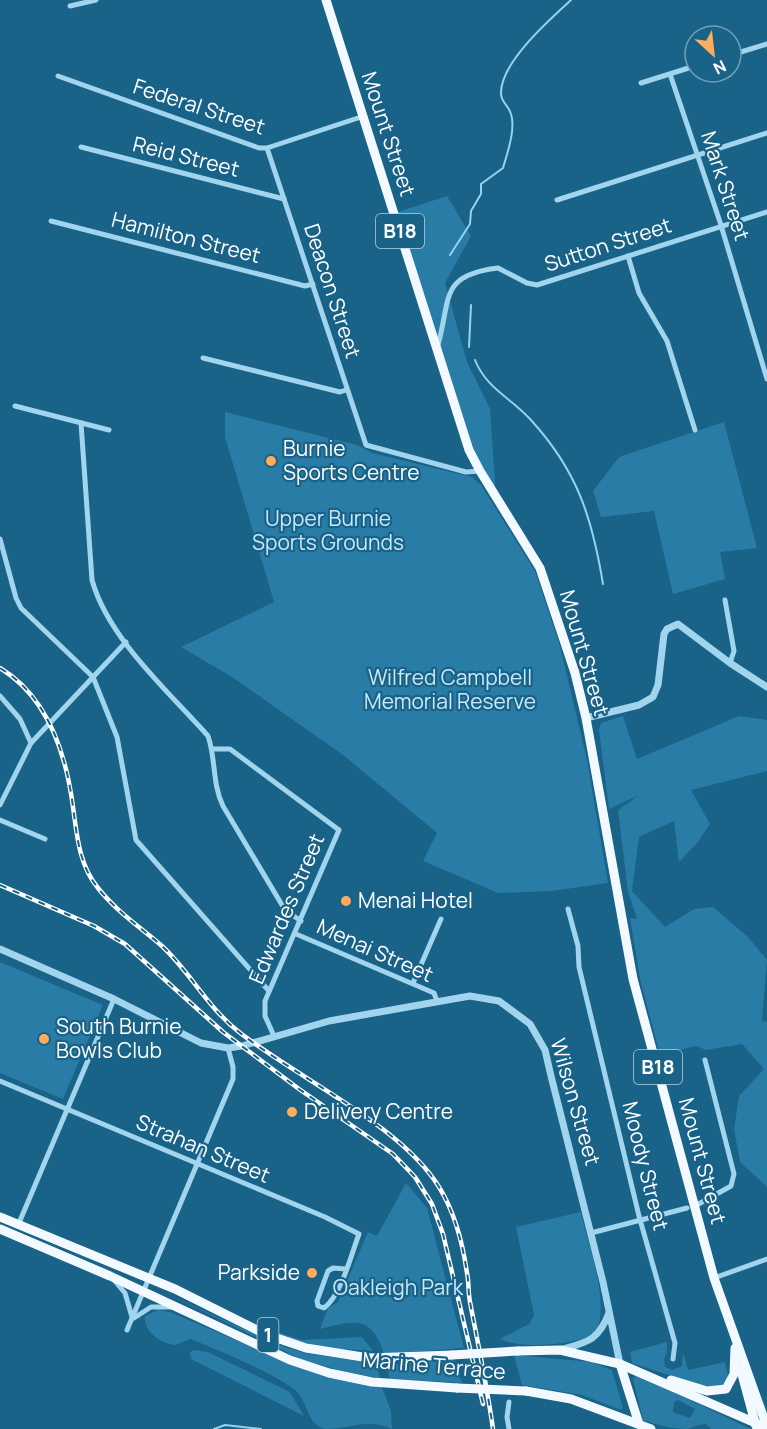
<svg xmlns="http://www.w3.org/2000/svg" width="767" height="1429" font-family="Manrope,sans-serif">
<rect width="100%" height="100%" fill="#196288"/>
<!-- green -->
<g fill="#297ca5" fill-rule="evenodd">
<polygon points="447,196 471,236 445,283 467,362 490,409 496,498 480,471 395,213"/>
<polygon points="225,412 357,445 372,453 472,477 481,485 535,571 560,646 587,760 608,883 552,891 498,893 423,861 437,833 343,755 232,677 181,647 274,602 225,437"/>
<polygon points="724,422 757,548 720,552 725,579 673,594 654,511 601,517 593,491 619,457"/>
<polygon points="623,716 637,759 739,716 767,720 767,771 691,790 710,824 698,842 679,862 674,821 639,837 632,891 665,927 694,909 713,907 747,936 767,960 762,1021 767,1022 767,1187 740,1162 734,1129 739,1096 764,1069 742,1044 706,1050 696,1046 667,1053 672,1072 665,1074 640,979 630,918 637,919 628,892 618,810 639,795 609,809 599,730 601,723"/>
<polygon points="0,962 103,1005 63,1099 0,1073"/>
<path d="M406,1183L427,1208L464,1348L384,1354C371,1314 354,1321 320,1329L328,1308L338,1302L368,1232L377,1236Z"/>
<path d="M581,1212C589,1249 610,1299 596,1335C574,1344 521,1350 500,1339L529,1324L534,1315L516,1227Z"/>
<polygon points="159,1290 276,1344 305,1353 376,1364 380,1378 345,1372 303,1360"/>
<path d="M158,1310L170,1312L278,1358L382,1387L391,1411L392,1429C366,1418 351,1429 325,1429C306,1424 308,1401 295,1390C273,1373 218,1350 191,1339L175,1345C161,1343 143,1332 145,1316Z"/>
<polygon points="278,1332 301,1340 362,1337 373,1351 325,1348 281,1336"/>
<polygon points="667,1342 667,1352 664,1359 665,1367 673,1370 682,1366 683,1353 688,1370 725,1362 728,1376 725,1385 711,1389 632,1363 630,1352"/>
<polygon points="194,1350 208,1352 290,1392 304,1416 191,1359 190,1352"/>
<polygon points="514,1355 592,1362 612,1370 623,1408 621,1410 582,1395 522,1385"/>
<polygon points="454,1360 462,1383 390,1379 386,1365"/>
<path d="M637,1375L648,1380L751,1429H711L706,1424C698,1424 695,1427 687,1429C672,1429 657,1425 643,1420L633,1379ZM678,1400L695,1409L690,1418L673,1412L674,1402Z"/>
</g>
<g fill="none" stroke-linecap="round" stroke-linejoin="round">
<!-- stream -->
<g stroke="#94d3ef" stroke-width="2">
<path d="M450,255L470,224L471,211L481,194V184L503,168C507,154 516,129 511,114C509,106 501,102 501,94C500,63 549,20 571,0"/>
<polyline points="469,347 471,305"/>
<path d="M475,360C486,388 511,398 530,419C577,470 592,517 603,584"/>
<polyline points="214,1429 225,1425 261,1429"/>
</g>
<!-- minor -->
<g stroke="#a1d4ed" stroke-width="5">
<polyline points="70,6 96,0"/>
<polyline points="731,55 767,44"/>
<polyline points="670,74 720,222 767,379"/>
<polyline points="58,76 259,148 267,148 364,116"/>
<polyline points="641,83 695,66"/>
<polyline points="81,147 284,199"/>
<polyline points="267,148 366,445 466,472 480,471"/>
<polyline points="557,200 767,133"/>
<polyline points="51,221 305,286 313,284"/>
<polyline points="628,256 639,293 667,341 695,430"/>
<path d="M438,345C451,299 439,275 498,268L527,283L537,285L767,212"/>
<polyline points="203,358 340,392 346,390"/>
<polyline points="15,406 109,430"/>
<path d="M81,423L92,580C108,638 168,691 208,736C216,759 212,783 223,806L285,910L301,921"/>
<polyline points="0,539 16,598 21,608 93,677 117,737 136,840 269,991"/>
<polyline points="725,600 734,651 730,663"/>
<polyline points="0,696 20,719 31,743"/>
<polyline points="212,749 230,749 339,830 265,1001 265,1016 274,1036"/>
<polyline points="0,805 31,743 126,642"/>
<polyline points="0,820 45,839"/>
<polyline points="568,909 578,946 579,967 639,1216 675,1343 673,1359"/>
<polyline points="296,934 434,993 437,1001"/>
<polyline points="413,983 441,919"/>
<path d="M0,1081L325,1217L359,1234C351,1255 341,1296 324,1308L318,1306L317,1301L328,1271L333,1268L346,1269"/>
<polyline points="695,1206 731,1186 734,1174 705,1060"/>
<polyline points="19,1223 114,999"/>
<polyline points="591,1233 687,1208"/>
<polyline points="714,1278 767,1259"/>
<polyline points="114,1280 125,1293 132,1317"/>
<polyline points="134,1318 151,1307 172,1307"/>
<polyline points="127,1330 233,1079 233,1067 228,1048"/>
<polyline points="509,1402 507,1417 509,1429"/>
</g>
<!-- tertiary -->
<g stroke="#a1d4ed" stroke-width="7">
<polyline points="586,718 639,705 653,697 658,685 664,634 667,629 678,624 730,663 767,687"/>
<polyline points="0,949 114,999 201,1043 228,1048 242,1046 329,1021 470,996 499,1001 530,1024 545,1050 551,1076 603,1282 620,1364"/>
<path d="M560,1350C588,1342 598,1341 609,1313"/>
</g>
<!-- trunk -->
<g stroke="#f3faff" stroke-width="9">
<polyline points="326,0 469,450 480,471 540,568 575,673 586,718 633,979 714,1278 767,1427"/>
<polyline points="0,1217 175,1289 265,1334 306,1348 369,1358 452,1355"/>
<polyline points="0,1229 110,1276 290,1360 329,1373 372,1382 457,1388"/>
<polyline points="518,1351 560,1350 620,1364 767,1428"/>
<polyline points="620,1364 639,1424"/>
<polyline points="740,1367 756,1426"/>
<polyline points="671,1380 707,1391 726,1389 734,1374 735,1348"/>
<polyline points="526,1391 571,1399 651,1429"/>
</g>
<defs>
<g id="rail">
<path d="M0,668C48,697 66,753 73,807C77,836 79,865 98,888C116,911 140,927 162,946C190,972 208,1008 239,1032C297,1078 401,1125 439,1187C454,1211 463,1245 467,1273C469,1282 468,1292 470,1302C478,1344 487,1386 493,1429"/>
<polyline points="0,885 94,926 125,944 223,1032 299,1089 393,1154 415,1177 432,1204 443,1234 483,1404"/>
</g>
</defs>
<!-- rail casing -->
<use href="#rail" stroke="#fff" stroke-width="4.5"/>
<!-- rail -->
<use href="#rail" stroke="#196288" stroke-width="2" stroke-dasharray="7" stroke-linecap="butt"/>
<!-- trunk-bridge -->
<g stroke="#f3faff" stroke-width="9">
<polyline points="452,1355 518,1351"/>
<polyline points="457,1388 526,1391"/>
</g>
</g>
<!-- markers -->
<g fill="#ffac5d" stroke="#196288" stroke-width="2">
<circle cx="271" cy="461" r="6"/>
<circle cx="346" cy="901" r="6"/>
<circle cx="44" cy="1039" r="6"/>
<circle cx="292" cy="1112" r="6"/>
<circle cx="312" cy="1273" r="6"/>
</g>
<g text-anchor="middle" stroke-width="4.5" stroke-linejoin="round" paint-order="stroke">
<!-- shield labels -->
<g fill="#196288" stroke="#bad0db" stroke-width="1.5">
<rect x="376" y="214" width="48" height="34" rx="4.5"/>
<rect x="634" y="1050" width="48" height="34" rx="4.5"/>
<rect x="257.5" y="1318" width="21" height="34" rx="4.5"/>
</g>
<g font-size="20" font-weight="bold" fill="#fff">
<text x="400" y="238">B18</text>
<text x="658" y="1074">B18</text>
<text x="268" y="1342">1</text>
</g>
<!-- street labels -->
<g font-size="21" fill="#fff" stroke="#196288">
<text transform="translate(199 107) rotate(18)" y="7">Federal Street</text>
<text transform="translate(388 134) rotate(72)" y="7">Mount Street</text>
<text transform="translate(186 157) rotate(14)" y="7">Reid Street</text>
<text transform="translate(725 186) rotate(72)" y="7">Mark Street</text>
<text transform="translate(186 238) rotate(14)" y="7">Hamilton Street</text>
<text transform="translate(608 245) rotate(-18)" y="7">Sutton Street</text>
<text transform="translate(332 291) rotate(72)" y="7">Deacon Street</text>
<text transform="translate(584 653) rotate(74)" y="7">Mount Street</text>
<text transform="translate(287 909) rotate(-67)" y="7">Edwardes Street</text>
<text transform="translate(375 951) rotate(24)" y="7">Menai Street</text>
<text transform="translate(575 1102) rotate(74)" y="7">Wilson Street</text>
<text transform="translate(203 1149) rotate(23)" y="7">Strahan Street</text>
<text transform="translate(702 1161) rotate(75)" y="7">Mount Street</text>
<text transform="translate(645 1166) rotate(76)" y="7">Moody Street</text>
<text transform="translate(434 1366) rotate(5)" y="7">Marine Terrace</text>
</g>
<!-- poi labels -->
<g font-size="21" fill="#fff" stroke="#196288" text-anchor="start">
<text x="283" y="456">Burnie<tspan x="283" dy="24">Sports Centre</tspan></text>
<text x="358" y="908">Menai Hotel</text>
<text x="56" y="1034">South Burnie<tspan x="56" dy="24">Bowls Club</tspan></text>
<text x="304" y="1119">Delivery Centre</text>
<text x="300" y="1280" text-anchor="end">Parkside</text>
</g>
<!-- park labels -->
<g font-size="21" fill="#c7e9f9" stroke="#196288">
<text x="328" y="526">Upper Burnie<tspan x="328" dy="24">Sports Grounds</tspan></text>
<text x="450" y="685">Wilfred Campbell<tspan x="450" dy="24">Memorial Reserve</tspan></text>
<text x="398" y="1295">Oakleigh Park</text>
</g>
</g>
<!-- north arrow -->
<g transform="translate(713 54) rotate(153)"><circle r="28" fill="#196288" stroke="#75a1b8" stroke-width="1.5"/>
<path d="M0-4.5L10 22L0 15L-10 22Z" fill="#ffac5d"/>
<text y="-9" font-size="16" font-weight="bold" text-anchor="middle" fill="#ffffff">N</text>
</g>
</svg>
